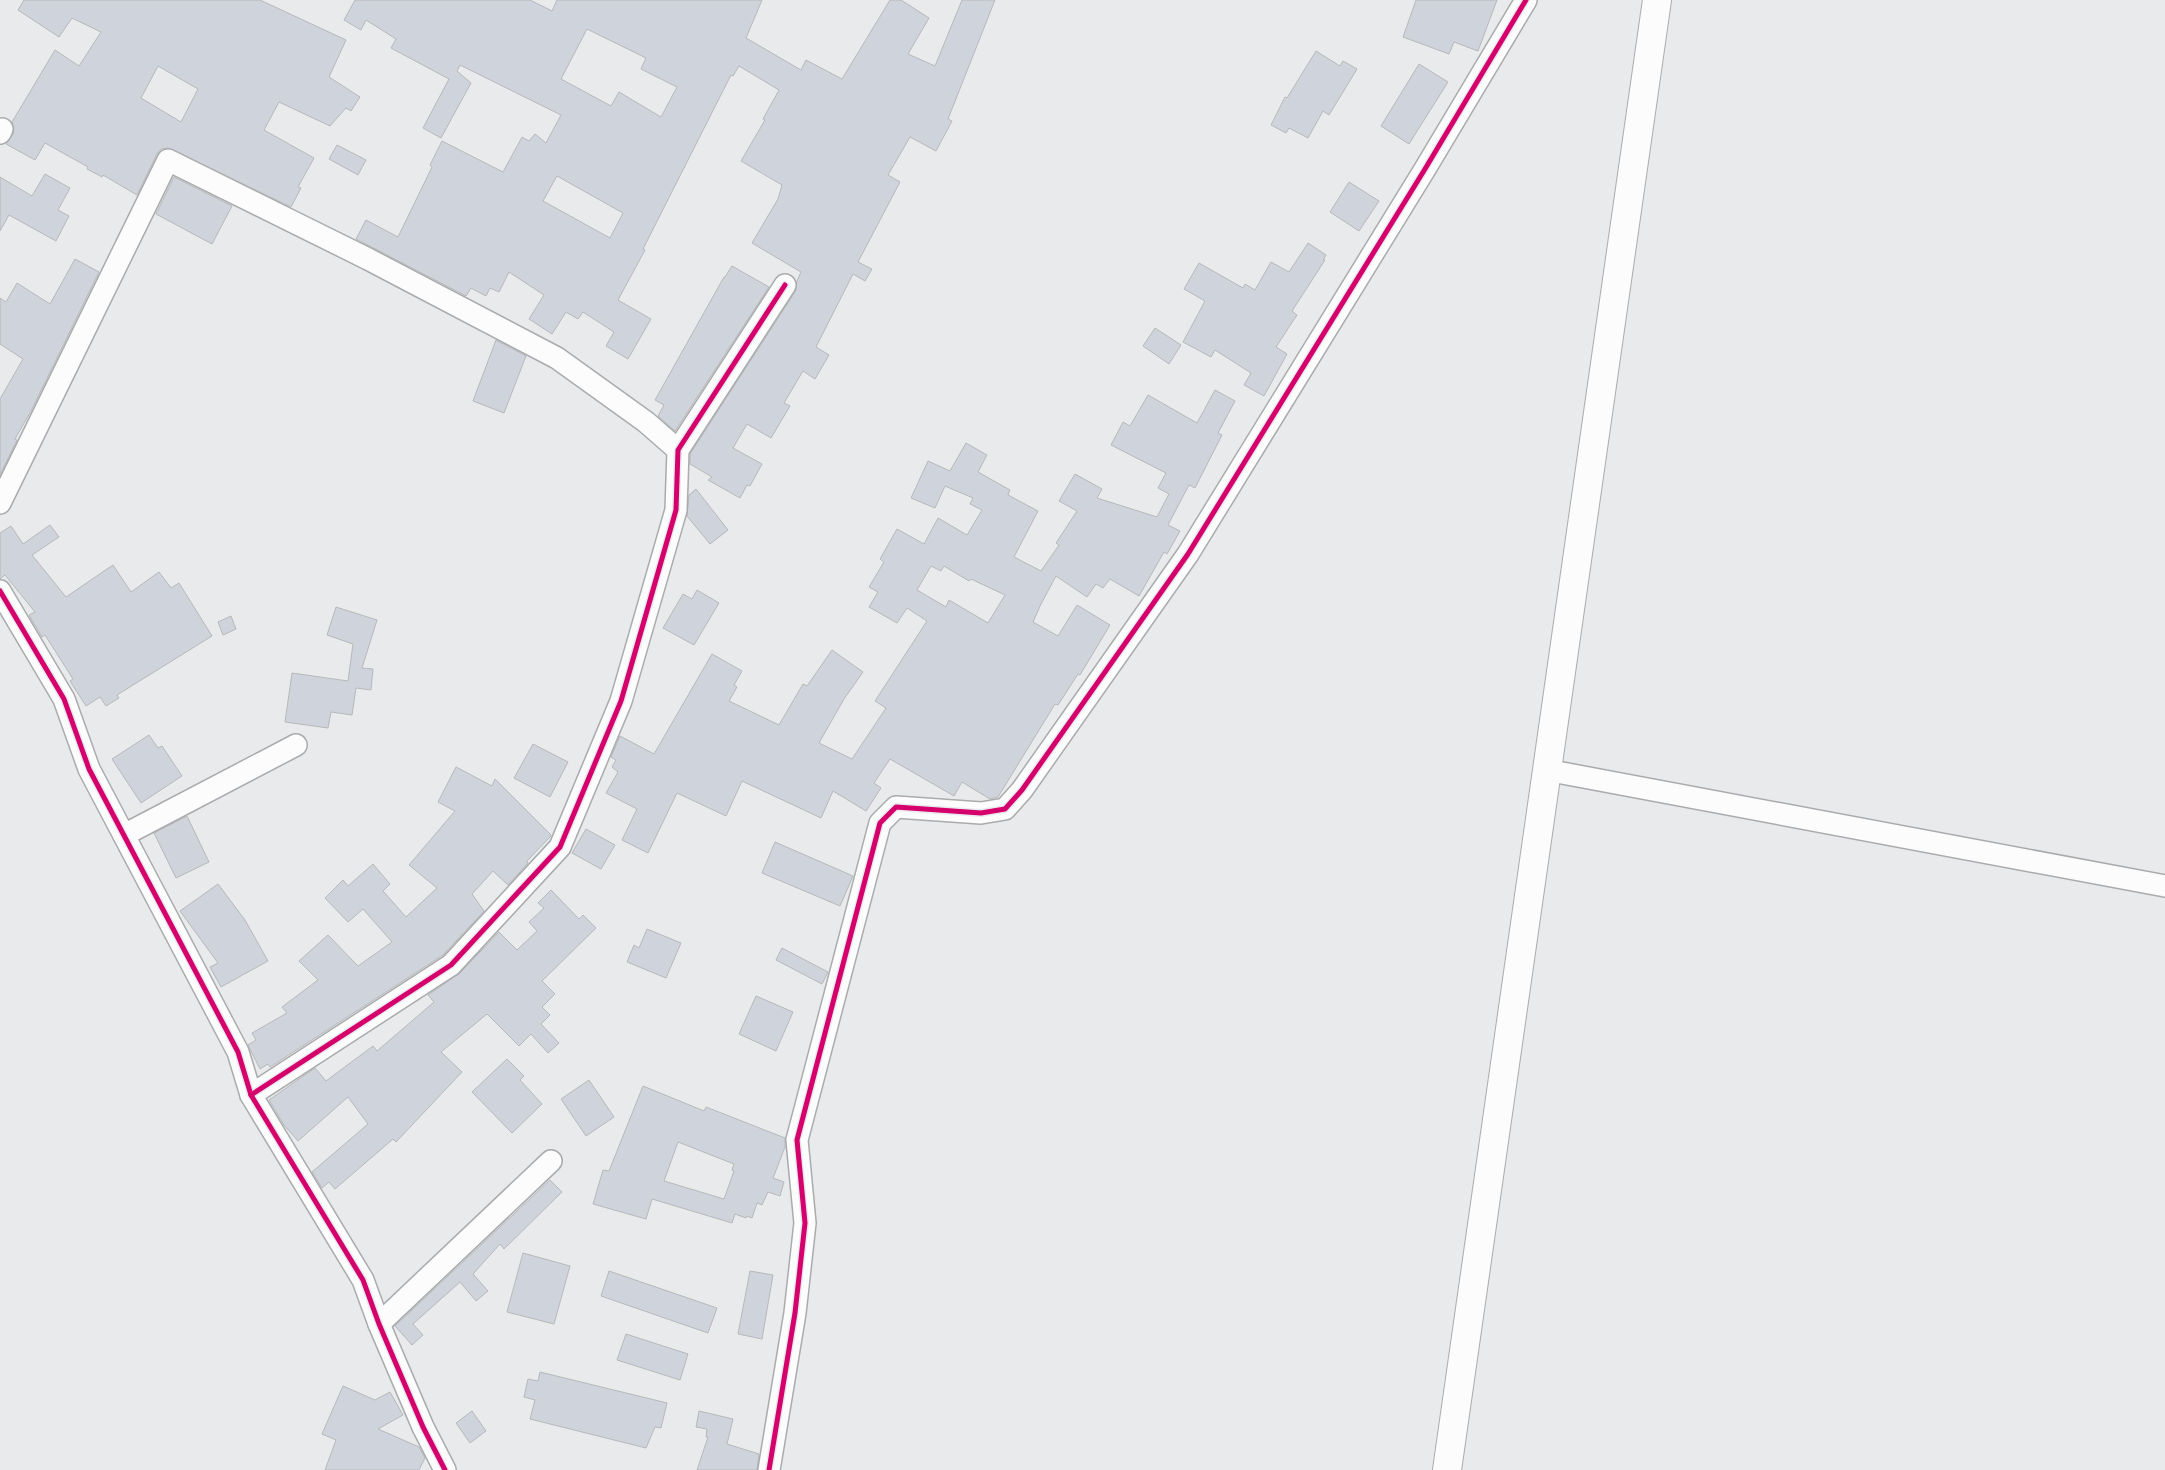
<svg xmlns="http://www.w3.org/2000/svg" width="2165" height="1470" font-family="Literata,serif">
<rect width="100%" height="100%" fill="#e8eaec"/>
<!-- building -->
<g fill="#cfd3dc" stroke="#b7b8b9" fill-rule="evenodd">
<path d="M24,0H260L346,40L329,77L360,97L351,111L346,108L330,126L279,102L264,130L314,158L298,187L301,188L291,207L168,148L161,149L157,154L137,195L103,175L102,177L87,169L88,167L45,143L35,160L6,144L13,134L14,128L12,122L55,50L79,66L101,32L72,18L59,37L18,10ZM158,66L198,89L181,122L141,98Z"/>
<path d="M355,0H530L552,11L557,0H762L746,38L801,70L806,60L842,79L890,0H901L929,18L908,54L935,66L962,0H995L948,119L952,121L936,151L910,137L888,175L900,182L858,262L872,269L865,281L853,274L816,347L829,355L815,379L803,371L784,403L790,406L771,438L747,424L733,448L762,464L750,486L747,485L740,498L708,480L712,477L690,464V454L795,292L797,281L801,272L752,243L778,199L782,185L741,161L765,120L763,119L779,90L739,66L733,76L731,75L643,249L645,250L618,300L651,319L628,359L606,346L614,332L583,312L578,319L566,312L552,334L529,319L544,295L509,272L499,292L490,288L486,296L471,288L466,296L356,239L366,220L398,237L432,167L430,165L442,141L503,172L522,137L529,141L535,134L546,143L561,115L460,65L457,71L471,83L441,138L423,128L449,79L391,48L396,39L366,20L361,30L344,20ZM587,29L646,58L641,69L677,87L661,117L619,92L611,106L561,79ZM557,176L623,213L610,238L543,201Z"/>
<polygon points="1416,0 1497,0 1478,51 1454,42 1449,54 1403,37"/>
<polygon points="1316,51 1340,66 1343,61 1357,69 1329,115 1323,111 1308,138 1289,128 1286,133 1271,125 1285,97 1287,98"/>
<polygon points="1419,64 1448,82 1409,144 1381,126"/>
<polygon points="337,145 366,160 358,175 329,159"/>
<polygon points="45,174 70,188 58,210 69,216 56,241 9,215 0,231 0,177 32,196"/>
<polygon points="174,177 232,206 212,244 156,214"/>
<polygon points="1349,182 1379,201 1359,231 1330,212"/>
<polygon points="1308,243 1326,255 1323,260 1325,260 1292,311 1297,315 1276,347 1287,354 1264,396 1244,385 1251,373 1215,350 1211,357 1183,342 1205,301 1184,289 1199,263 1243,288 1245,284 1255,290 1271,262 1289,272"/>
<polygon points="75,259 99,272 31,411 15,439 17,440 0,475 0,399 23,359 0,344 0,298 6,302 17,283 50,304"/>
<polygon points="732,266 769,287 675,431 658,416 664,405 655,400 724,277 725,277"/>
<polygon points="1155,328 1181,345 1169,364 1143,346"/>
<polygon points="496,340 526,356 504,413 473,401"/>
<path d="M1215,390L1235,401L1218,433L1222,435L1195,488L1189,485L1168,525L1180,531L1167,554L1164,552L1139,596L1110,579L1103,588L1096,584L1087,597L1056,576L1041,604L1033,622L1058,636L1077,605L1110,625L1080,675L1078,674L1058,705L1055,704L998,797L990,799L962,782L954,796L890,759L874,783L881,788L866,811L833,791L821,818L742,781L726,816L677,793L648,853L622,840L637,809L606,793L618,772L612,767L616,760L611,757L620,736L654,754L712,654L742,671L734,685L737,687L729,701L779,725L803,684L807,686L832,650L863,672L844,699L819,743L852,759L886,708L875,701L927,621L907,608L897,623L869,607L878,592L869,587L884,562L880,559L897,529L924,544L938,518L967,535L982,510L970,504L973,498L945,486L935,508L911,498L928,461L950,471L966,443L987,455L978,472L1010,490L1008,495L1038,511L1014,557L1041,571L1059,545L1056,543L1077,511L1059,501L1075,474L1102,489L1097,498L1157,517L1169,494L1158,488L1166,473L1111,445L1123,422L1130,426L1148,395L1197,423ZM931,566L941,571L944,566L969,581L971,579L1005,595L988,623L949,600L946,607L917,590Z"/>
<polygon points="696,489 728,530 710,544 687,516 689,495"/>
<polygon points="50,525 59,537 32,555 66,597 113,565 131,592 159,572 171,588 179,583 212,636 117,695 119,698 106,706 100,697 86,706 70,681 73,679 45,635 42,637 29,615 35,612 5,575 0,579 0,533 11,526 23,544"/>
<polygon points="697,590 719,603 694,645 663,628 683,594 692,599"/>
<polygon points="336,607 377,620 362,668 373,669 371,690 356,688 352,715 331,712 328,728 285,722 292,673 348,681 353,644 327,635"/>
<polygon points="231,616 236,629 223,635 218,622"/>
<polygon points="149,735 158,748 162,746 182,776 141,803 112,759"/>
<polygon points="533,744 568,762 550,797 514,778"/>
<polygon points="456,767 492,786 495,779 551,835 550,837 527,861 528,863 508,885 493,871 472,894 484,911 443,955 270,1067 268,1064 260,1069 248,1045 256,1040 252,1033 287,1013 282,1007 318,980 299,961 328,935 358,966 392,942 363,909 348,922 325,898 343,880 348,886 373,864 390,884 383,891 406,917 437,888 409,865 455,811 438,802"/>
<polygon points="187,816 209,862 176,878 154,833"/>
<polygon points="586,829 615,845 601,869 572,853"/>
<polygon points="775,842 853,876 840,906 762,873"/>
<polygon points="218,884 245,920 268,961 221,987 210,967 218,963 180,911"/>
<polygon points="551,890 579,919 583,915 596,928 542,981 555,994 542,1007 550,1015 541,1024 559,1043 548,1053 531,1034 519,1046 487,1014 441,1052 462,1072 396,1142 393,1139 335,1189 329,1182 322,1188 312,1172 368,1124 348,1097 298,1141 284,1125 269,1100 315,1068 326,1081 373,1046 377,1051 434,1002 428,995 460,973 499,932 517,950 537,931 529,922 544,908 538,903"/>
<polygon points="647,929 681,943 666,978 627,962 634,945 639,948"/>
<polygon points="782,948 828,972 822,984 776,960"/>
<polygon points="756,996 793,1012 776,1051 739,1034"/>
<polygon points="507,1059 524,1076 520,1080 542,1104 512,1133 472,1092"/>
<polygon points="589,1080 614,1117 586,1136 561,1099"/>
<path d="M643,1086L704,1111L706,1107L785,1138V1147L773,1178L784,1182L780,1196L768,1192L762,1205L757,1203L752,1218L747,1216L746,1218L735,1214L732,1223L652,1199L646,1219L593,1204L603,1170L609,1171ZM678,1142L734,1164L732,1170L734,1171L724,1199L664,1181Z"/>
<polygon points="550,1180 562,1192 504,1249 500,1244 473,1274 488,1291 476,1301 460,1282 413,1324 423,1335 412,1345 395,1326"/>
<polygon points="523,1253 570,1266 554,1324 507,1312"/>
<polygon points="609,1271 717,1308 708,1333 601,1296"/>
<polygon points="750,1271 773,1275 762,1339 738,1334"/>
<polygon points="626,1334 688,1354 680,1380 617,1360"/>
<polygon points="540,1372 667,1403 661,1428 655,1427 646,1448 530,1419 535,1400 524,1397 528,1379 538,1381"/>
<polygon points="343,1386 375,1400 390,1392 403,1415 378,1429 419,1447 425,1458 419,1470 325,1470 336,1440 322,1434"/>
<polygon points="472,1411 486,1431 470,1443 456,1423"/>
<polygon points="699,1411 733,1419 727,1444 759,1454 757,1470 697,1470 708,1437 706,1437 707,1429 696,1427"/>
</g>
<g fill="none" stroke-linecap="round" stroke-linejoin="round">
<defs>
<g id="minor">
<polyline points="0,133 2,129"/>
<polyline points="0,503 168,160 368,259 557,358 646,422 678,450"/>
<polyline points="0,591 64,699 89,769 238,1052 251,1095 363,1280 379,1324 423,1427 445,1470"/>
<polyline points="1546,770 2165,886"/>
<polyline points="124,835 296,745"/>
<polyline points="251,1095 451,965 560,847 621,701 676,510 678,450 785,285"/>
<polyline points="379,1324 551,1161"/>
<polyline points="769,1470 795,1313 805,1223 797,1140 880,823 896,807 981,813 1005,809 1022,790 1188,554 1425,169 1526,0"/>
</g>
<polyline id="secondary" points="1447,1470 1657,0"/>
</defs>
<!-- minor casing -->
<use href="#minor" stroke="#aaabad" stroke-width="24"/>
<!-- secondary casing -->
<use href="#secondary" stroke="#aaabad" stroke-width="30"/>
<!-- minor -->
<use href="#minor" stroke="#fcfcfc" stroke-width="21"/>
<!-- secondary -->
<use href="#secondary" stroke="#fcfcfc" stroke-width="28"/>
<defs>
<g id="cycleway">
<polyline points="0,591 64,699 89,769 238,1052 251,1095 363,1280 379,1324 423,1427 445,1470"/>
<polyline points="251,1095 451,965 560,847 621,701 676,510 678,450 785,285"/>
<polyline points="769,1470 795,1313 805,1223 797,1140 880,823 896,807 981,813 1005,809 1022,790 1188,554 1425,169 1526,0"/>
</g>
</defs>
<!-- cycleway casing -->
<use href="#cycleway" stroke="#e7e9ed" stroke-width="8"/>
<!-- cycleway -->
<use href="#cycleway" stroke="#d6006c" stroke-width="5"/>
</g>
</svg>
